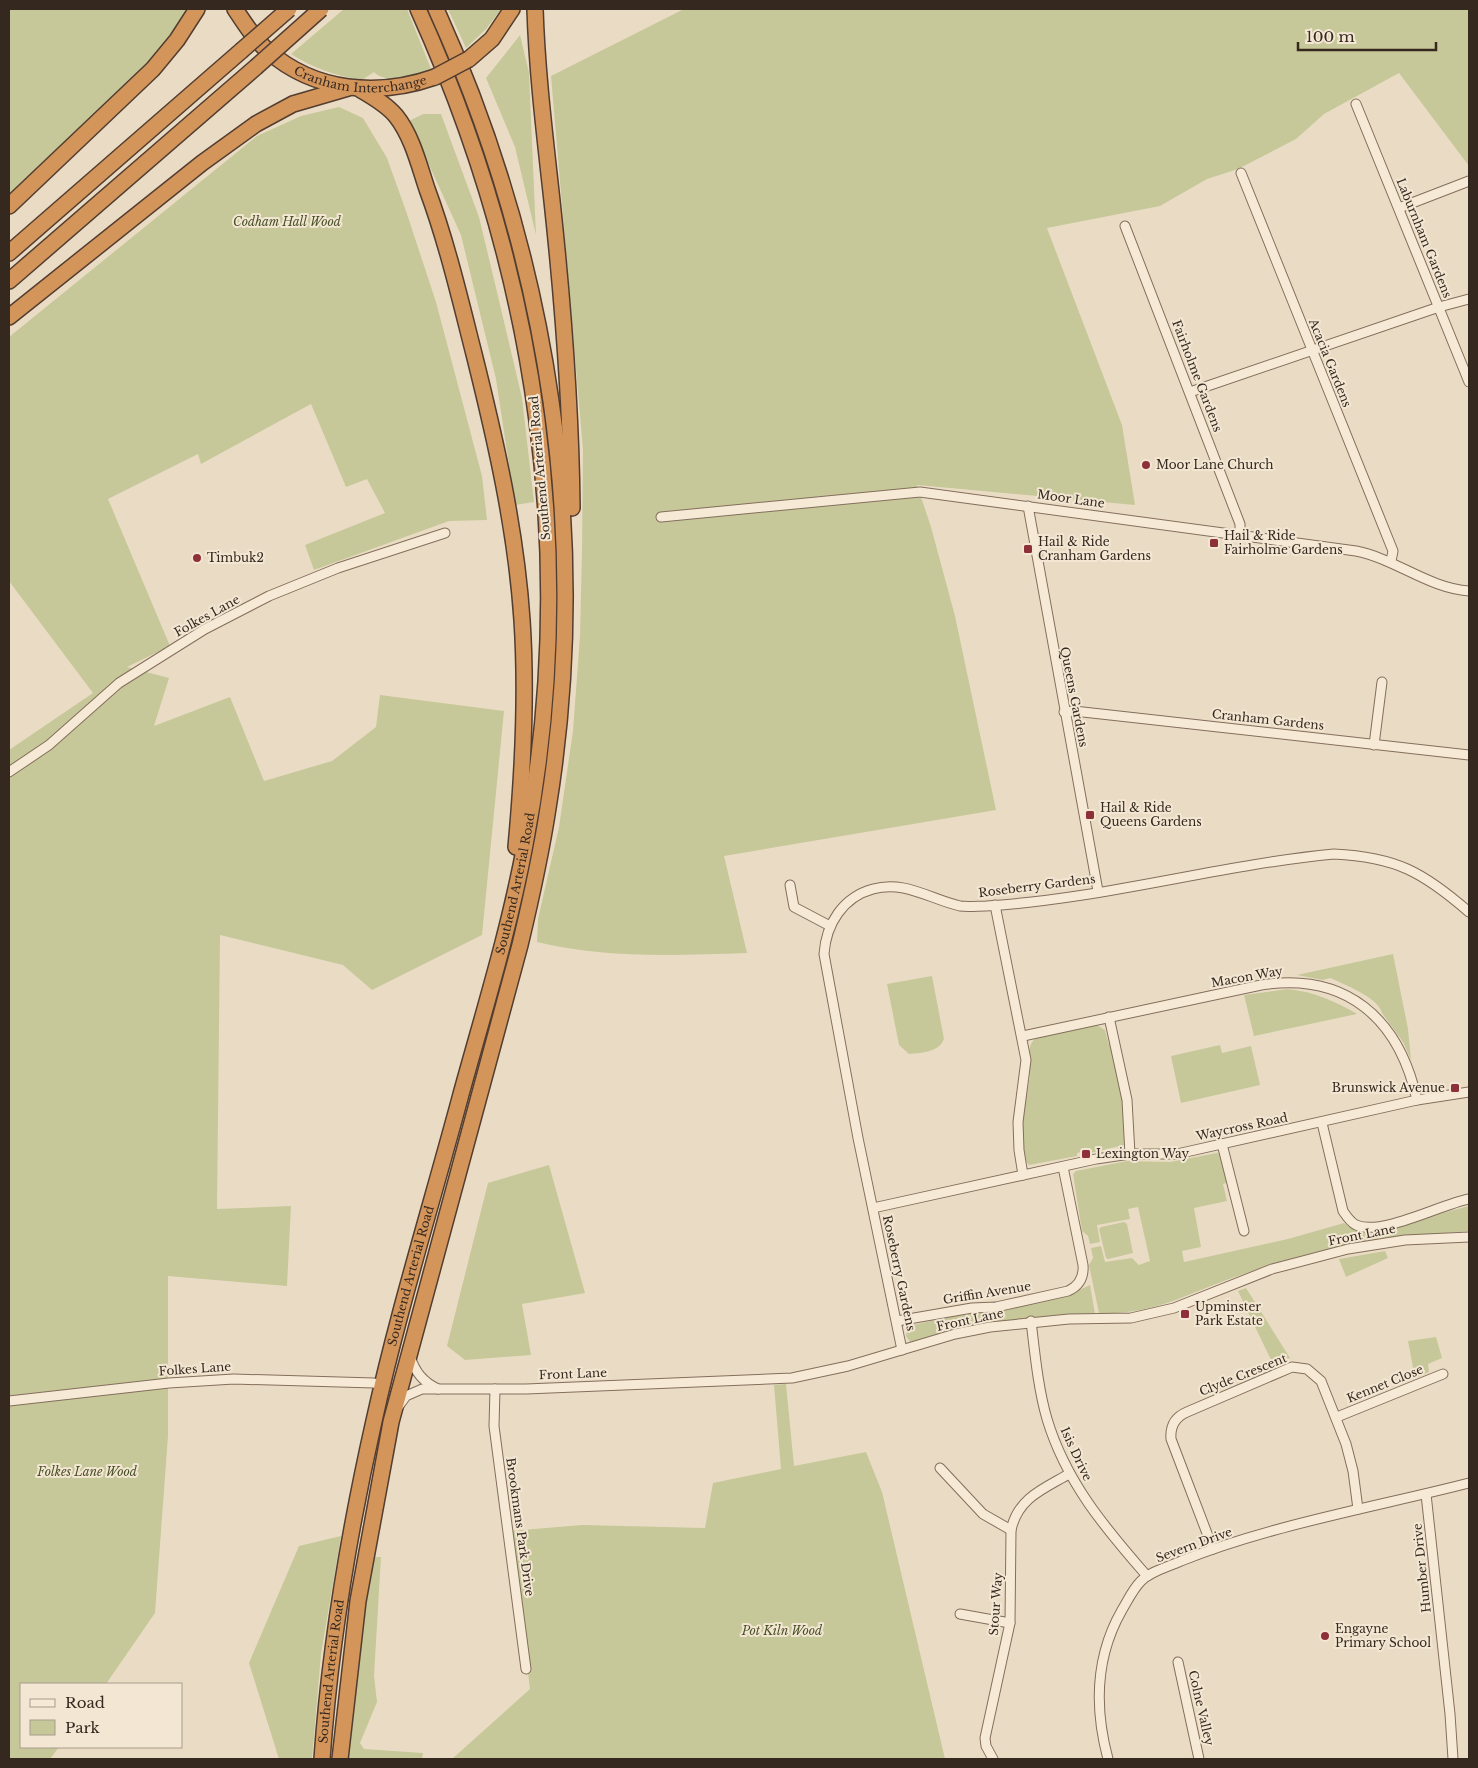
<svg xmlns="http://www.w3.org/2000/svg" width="1478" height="1768" font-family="'Libre Baskerville',serif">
<rect width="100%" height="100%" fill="#eadcc4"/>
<!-- green -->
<g fill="#c6c899">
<polygon points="9,9 186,9 178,24 152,60 9,194"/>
<path d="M344,9H407L431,69C414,74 388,86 374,72L362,80C336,76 313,68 291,54Z"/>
<polygon points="448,9 501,9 486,29 466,48"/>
<path d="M684,9H1469V166L1399,73L1324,114L1296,139L1238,169L1207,179L1160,206L1047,228L1122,425L1135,505L917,485L931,527L955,616L996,810L724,856L747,953C677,955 606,959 537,942L538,919L559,827L573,731L580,636L582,550L583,450L551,76Z"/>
<polygon points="520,35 529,73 536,235 515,147 486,78"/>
<polygon points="339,107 363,118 387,158 406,211 436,302 482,476 487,520 449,521 314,570 305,545 385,513 367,479 346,487 311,404 201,464 198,454 108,499 170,646 127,667 169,678 154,726 230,697 264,781 332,761 376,727 380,695 504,711 482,935 372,990 343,965 220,935 217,1209 291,1206 287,1286 168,1276 168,1436 155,1613 106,1684 21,1684 21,1747 59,1747 50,1759 9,1759 9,750 93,693 9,581 9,337 257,136 301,116"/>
<polygon points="423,114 441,114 479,217 497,292 522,398 534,502 515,505 496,379 461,235 409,121"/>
<path d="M1393,954L1408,1029L1411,1060L1403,1042L1382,1013C1379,998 1344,984 1330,978L1323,980L1297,975Z"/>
<path d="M932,976L944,1039C939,1052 922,1053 909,1054L899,1045L887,984Z"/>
<path d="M1288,989C1314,992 1335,1001 1357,1014L1254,1036L1244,995Z"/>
<path d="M1095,1024L1105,1030L1109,1045H1111L1123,1102L1125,1141L1124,1145L1090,1153L1089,1150L1077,1153V1156L1029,1165C1012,1146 1028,1098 1030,1075C1031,1065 1026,1049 1033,1041C1040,1032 1082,1027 1095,1024Z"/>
<polygon points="1220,1045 1222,1053 1251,1046 1260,1085 1181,1103 1171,1056"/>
<path d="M1217,1153L1221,1154L1229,1182L1223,1184L1227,1201L1194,1208L1201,1247L1182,1251L1184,1262L1288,1239L1344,1223C1356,1233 1369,1230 1379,1239C1330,1247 1282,1260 1235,1277C1186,1294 1154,1315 1099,1313L1089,1265L1093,1258L1091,1248L1101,1246L1105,1262L1132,1258L1139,1265L1150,1261L1138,1207L1128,1209L1130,1219L1097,1225L1100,1242L1090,1244L1088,1236L1082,1231L1073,1174L1076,1171L1127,1161L1170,1162Z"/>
<polygon points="549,1165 585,1293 522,1304 531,1355 465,1360 447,1346 488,1183"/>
<polygon points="1469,1206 1469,1231 1382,1238 1374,1231"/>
<polygon points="1124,1222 1127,1224 1133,1253 1108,1259 1106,1258 1099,1229 1101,1227"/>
<polygon points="1385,1251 1388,1258 1346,1277 1339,1259"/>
<polygon points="1090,1285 1095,1314 993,1323 911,1343 906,1336 908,1327 913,1325 972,1312 994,1313 1066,1296"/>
<polygon points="1246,1288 1290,1358 1273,1364 1238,1291"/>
<polygon points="1436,1337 1442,1358 1428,1364 1429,1372 1415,1378 1408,1341"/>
<polygon points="786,1384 794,1466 866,1452 882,1492 945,1759 452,1759 530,1689 510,1531 582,1525 705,1528 713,1483 781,1469 774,1385"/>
<polygon points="341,1536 321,1654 312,1759 279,1759 249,1663 299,1546"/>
<polygon points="368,1557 381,1557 374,1676 377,1702 360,1743 364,1749 423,1753 422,1759 348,1759 350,1711"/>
</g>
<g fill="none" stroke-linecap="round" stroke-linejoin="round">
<defs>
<g id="street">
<polyline points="1356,104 1469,382"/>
<polyline points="1241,173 1393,551 1391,561"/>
<polyline points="1399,208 1469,181"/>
<polyline points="1125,226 1240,524 1240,535"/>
<polyline points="1190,392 1439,307 1469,299"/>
<polyline points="1028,506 1098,891"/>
<path d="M661,517L920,492L1356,551C1396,559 1428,588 1469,591"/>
<polyline points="1064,712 1074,711 1469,755"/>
<polyline points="1374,745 1382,682"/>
<polyline points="9,772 49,745 119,683 205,629 269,596 338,568 445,533"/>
<polyline points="790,885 794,907 830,926"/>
<polyline points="995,905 1026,1060 1018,1122 1019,1150 1023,1175"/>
<polyline points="1109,1017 1127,1100 1130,1154"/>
<path d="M1023,1036L1261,985C1346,972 1399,1018 1417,1100"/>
<path d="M1322,1123L1343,1211C1347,1217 1350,1222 1356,1225C1383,1236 1441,1204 1469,1199"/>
<polyline points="1222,1144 1244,1231"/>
<polyline points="873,1208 1096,1159 1130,1154 1177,1154 1417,1100 1469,1092"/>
<path d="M897,1321L972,1308L996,1307L1068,1291C1079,1286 1084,1277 1083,1265L1063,1167"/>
<path d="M1031,1321C1035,1354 1038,1388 1047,1419C1066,1482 1105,1528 1147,1576"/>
<path d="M902,1350L858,1138L824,954C826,924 843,897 873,889C904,880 930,899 960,906C968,907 978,906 986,906C1103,899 1218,865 1334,854C1396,857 1423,872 1469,912"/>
<path d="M410,1356C415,1372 423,1382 438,1389"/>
<polyline points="495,1389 494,1426 526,1669"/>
<polyline points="9,1401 169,1383 234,1379 374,1383 382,1387"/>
<polyline points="398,1407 406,1396 422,1389 526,1389 792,1378 848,1366 955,1334 990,1327 1069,1319 1131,1318 1174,1308 1272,1269 1348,1249 1405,1240 1469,1237"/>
<polyline points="1337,1417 1443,1374"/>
<polyline points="940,1468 983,1514 1011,1530"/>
<polyline points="1426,1494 1450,1714 1453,1759"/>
<path d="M1213,1549L1171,1439C1170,1426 1175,1417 1187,1412L1292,1367L1307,1369L1321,1381L1346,1444L1353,1471L1358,1509"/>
<polyline points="960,1614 1010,1623"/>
<polyline points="1178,1662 1199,1759"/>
<path d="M993,1759L986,1746L985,1738L1010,1623L1011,1530C1018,1498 1043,1489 1069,1474"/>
<path d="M1108,1759C1094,1707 1095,1657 1122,1610C1128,1600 1133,1589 1141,1581C1151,1571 1168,1567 1181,1561C1271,1525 1375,1507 1469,1483"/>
</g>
<g id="highway">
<path id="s1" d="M235,9C245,24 255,40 268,51C315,92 378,97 435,77"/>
<path d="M535,9C537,73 545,137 552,201C563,303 571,406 572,508"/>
<polyline points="469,59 492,39 512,9"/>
<path d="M361,90C373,97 387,105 396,116C412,136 419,165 427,189C447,243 460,299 474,354C496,442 516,530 522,620C527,695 523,772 516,847"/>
<polyline points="9,206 153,69 177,40 197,9"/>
<polyline points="9,253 241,51"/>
<polyline points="9,281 256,67"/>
<polyline points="9,317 202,163 256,124 293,104 348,88"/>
<path id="s2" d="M322,1759C330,1645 349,1532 374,1421C398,1312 431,1206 460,1098C483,1014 509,931 525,845C580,560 537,272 418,9"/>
<path d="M340,1759L358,1601L391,1422L520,945C531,899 541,854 548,808C592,537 549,258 436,9"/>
</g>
</defs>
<!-- street casing -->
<use href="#street" stroke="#846e5c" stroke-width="11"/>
<!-- highway casing -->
<use href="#highway" stroke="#523d30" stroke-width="18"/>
<!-- street -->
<use href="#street" stroke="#f6ead6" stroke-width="9"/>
<!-- highway -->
<use href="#highway" stroke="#d4955b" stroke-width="15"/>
<defs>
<g id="highway-bridge">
<polyline points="241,51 289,9"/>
<polyline points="256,67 321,9"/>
<polyline points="435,77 469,59"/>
</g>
</defs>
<!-- highway-bridge casing -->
<use href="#highway-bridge" stroke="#523d30" stroke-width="18" stroke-linecap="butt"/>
<!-- highway-bridge -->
<use href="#highway-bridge" stroke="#d4955b" stroke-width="15"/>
</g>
<!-- markers -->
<g fill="#8e3038" stroke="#f3e7d3" stroke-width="2">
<circle cx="1146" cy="465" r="5"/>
<rect x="1209" y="538" width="10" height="10" rx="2.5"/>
<rect x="1023" y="544" width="10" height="10" rx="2.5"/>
<circle cx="197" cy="558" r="5"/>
<rect x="1085" y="810" width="10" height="10" rx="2.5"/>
<rect x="1450" y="1083" width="10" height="10" rx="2.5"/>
<rect x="1081" y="1149" width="10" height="10" rx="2.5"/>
<rect x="1180" y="1309" width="10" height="10" rx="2.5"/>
<circle cx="1325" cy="1636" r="5"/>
</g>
<g text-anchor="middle" stroke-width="4" stroke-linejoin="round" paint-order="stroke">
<!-- street labels -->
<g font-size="12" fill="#35281f" stroke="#f3e7d3">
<text dy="4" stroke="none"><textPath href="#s1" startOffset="154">Cranham Interchange</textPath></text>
<text transform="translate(1424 238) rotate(68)" y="4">Laburnham Gardens</text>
<text transform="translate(1330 363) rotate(68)" y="4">Acacia Gardens</text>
<text transform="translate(1197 376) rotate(69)" y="4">Fairholme Gardens</text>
<text transform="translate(540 468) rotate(-95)" y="4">Southend Arterial Road</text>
<text transform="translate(1071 499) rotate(8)" y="4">Moor Lane</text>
<text transform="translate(207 616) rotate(-29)" y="4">Folkes Lane</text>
<text transform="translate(1074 697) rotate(79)" y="4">Queens Gardens</text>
<text transform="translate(1268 720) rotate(6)" y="4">Cranham Gardens</text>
<text dy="4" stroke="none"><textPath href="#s2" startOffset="898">Southend Arterial Road</textPath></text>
<text transform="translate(1037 886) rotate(-7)" y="4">Roseberry Gardens</text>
<text transform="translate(1247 977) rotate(-10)" y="4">Macon Way</text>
<text transform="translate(1242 1127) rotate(-12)" y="4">Waycross Road</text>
<text transform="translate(1362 1235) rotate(-11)" y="4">Front Lane</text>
<text transform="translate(899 1273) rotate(78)" y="4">Roseberry Gardens</text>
<text dy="4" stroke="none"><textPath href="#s2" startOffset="492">Southend Arterial Road</textPath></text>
<text transform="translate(987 1293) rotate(-9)" y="4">Griffin Avenue</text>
<text transform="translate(970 1320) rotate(-12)" y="4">Front Lane</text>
<text transform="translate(195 1369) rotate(-4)" y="4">Folkes Lane</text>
<text transform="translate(573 1374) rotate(-2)" y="4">Front Lane</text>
<text transform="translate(1243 1375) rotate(-22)" y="4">Clyde Crescent</text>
<text transform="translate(1385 1384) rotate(-22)" y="4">Kennet Close</text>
<text transform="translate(1076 1454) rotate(65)" y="4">Isis Drive</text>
<text transform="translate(520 1527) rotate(82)" y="4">Brookmans Park Drive</text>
<text transform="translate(1194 1545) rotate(-20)" y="4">Severn Drive</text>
<text transform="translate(1422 1568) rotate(-96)" y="4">Humber Drive</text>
<text transform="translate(996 1604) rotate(-86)" y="4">Stour Way</text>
<text dy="4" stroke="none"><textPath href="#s2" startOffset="88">Southend Arterial Road</textPath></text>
<text transform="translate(1201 1708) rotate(77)" y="4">Colne Valley</text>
</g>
<!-- park labels -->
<g font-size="12" font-style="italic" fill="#485027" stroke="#f3e7d3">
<text x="287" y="226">Codham Hall Wood</text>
<text x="87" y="1476">Folkes Lane Wood</text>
<text x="782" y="1635">Pot Kiln Wood</text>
</g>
<!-- poi labels -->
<g font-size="12" fill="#35281f" stroke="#f3e7d3" text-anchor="start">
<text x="1156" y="469">Moor Lane Church</text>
<text x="1224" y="540">Hail &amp; Ride<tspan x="1224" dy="14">Fairholme Gardens</tspan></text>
<text x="1038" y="546">Hail &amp; Ride<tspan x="1038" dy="14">Cranham Gardens</tspan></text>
<text x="207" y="562">Timbuk2</text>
<text x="1100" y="812">Hail &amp; Ride<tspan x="1100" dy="14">Queens Gardens</tspan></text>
<text x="1445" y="1092" text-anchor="end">Brunswick Avenue</text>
<text x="1096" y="1158">Lexington Way</text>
<text x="1195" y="1311">Upminster<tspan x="1195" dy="14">Park Estate</tspan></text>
<text x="1335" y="1633">Engayne<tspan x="1335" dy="14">Primary School</tspan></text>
</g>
</g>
<!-- border -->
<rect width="1478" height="1768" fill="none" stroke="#35281f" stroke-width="20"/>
<!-- legend -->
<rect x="20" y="1683" width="162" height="65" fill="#f3e7d3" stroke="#a79b8b"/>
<rect x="30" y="1699" width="25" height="8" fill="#f6ead6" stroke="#a79b8b"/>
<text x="65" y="1708" font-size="15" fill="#35281f">Road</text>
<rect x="30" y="1720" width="25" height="15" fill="#c6c899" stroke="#a79b8b"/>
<text x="65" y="1733" font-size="15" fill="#35281f">Park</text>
<!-- scale -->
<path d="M1298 42v8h138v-8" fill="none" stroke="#35281f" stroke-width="2.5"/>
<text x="1306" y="42" font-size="15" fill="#35281f" stroke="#f3e7d3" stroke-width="4" paint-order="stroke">100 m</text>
</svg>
